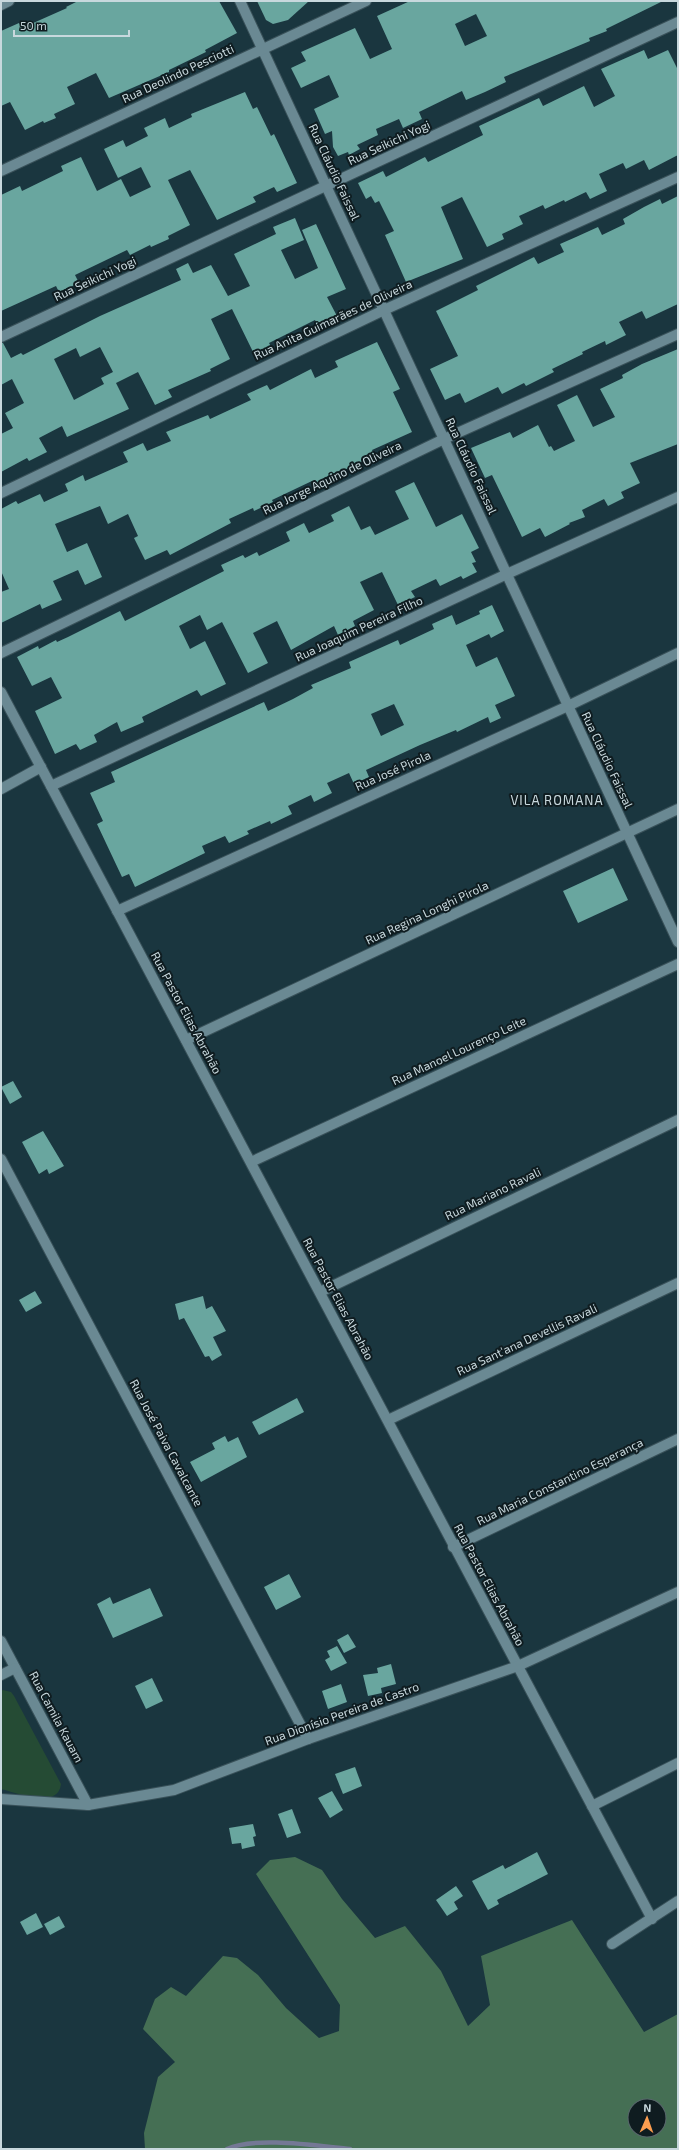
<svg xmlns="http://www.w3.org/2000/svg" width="679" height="2150" font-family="'Exo 2',sans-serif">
<rect width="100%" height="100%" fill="#1a363f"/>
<!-- green -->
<path fill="#254b34" d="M3,1690L11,1692L14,1696L61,1784C58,1810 18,1793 1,1789V1691Z"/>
<!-- forest -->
<path fill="#456f54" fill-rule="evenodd" d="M295,1857L322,1870L342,1899L375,1938L405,1926L441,1971L468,2026L490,2005L481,1956L572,1920L644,2032L678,2014V2149H145L144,2133L158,2077L175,2062L143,2029L155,1999L171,1987L186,1996L223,1956L237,1958L258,1975L286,2008L319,2038L339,2031L340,2005L256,1874L270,1860ZM635,2106H659V2130H635Z"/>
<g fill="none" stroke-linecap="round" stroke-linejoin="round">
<!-- stream -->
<path stroke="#747895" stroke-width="4.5" d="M227,2149C255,2136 318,2146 350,2149"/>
</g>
<!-- building -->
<g fill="#69a69f" fill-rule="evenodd">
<polygon points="78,1 219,1 237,33 205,50 206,52 169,70 169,72 109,98 96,73 67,87 75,104 54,114 56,118 44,123 43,121 25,130 10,102 1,106 1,31 19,23 22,28 67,8 66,7"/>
<polygon points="257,1 309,1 288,20 273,24 266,20"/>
<path d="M410,1H663L606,29L607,31L589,38L590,41L504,77L506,82L485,92L466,100L462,91L419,112L422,119L403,128L399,119L376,129L378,135L357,145L360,149L349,155L348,152L338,156L333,147L332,131L325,134L314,109L339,97L329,75L301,88L291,68L306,61L301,52L355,28L370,59L392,49L377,16ZM476,14L487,36L465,46L455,24Z"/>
<polygon points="644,50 648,59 668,50 678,70 678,155 649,170 644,160 626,169 623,163 599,174 607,191 590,199 586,192 565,202 564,200 545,209 543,205 519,216 523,224 502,234 504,239 487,247 462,197 441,207 463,259 406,282 385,235 394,231 379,201 375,203 371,196 366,199 358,183 383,171 386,177 425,157 428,162 483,135 479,126 539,98 543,106 584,86 594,107 615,96 601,69"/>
<polygon points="245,92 253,109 257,107 271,136 274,134 297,183 277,192 274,187 253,197 256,202 217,220 190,170 168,180 190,225 168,236 169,239 151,247 150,245 130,255 127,250 75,275 79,283 68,288 59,292 56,286 1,311 1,195 20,186 22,191 63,171 61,166 81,157 97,191 121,179 130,197 151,187 141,167 118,178 104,149 123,140 126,147 148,136 144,128 165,118 169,128 192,117 191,114"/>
<polygon points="678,196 678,304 646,319 642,311 619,322 626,335 606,345 605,341 582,352 583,354 552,369 554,372 526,386 524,383 502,394 498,387 465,403 460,393 445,400 430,369 458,356 436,311 478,290 476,286 534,257 538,264 564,252 560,244 576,237 598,227 602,235 625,224 623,219 644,207 660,199 662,204"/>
<path d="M295,218L304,240L281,250L295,279L318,268L302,230L316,224L346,289L327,297L338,318L319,328L315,320L269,343L273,350L256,358L232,309L211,319L230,359L210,369L211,371L168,390L172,397L155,405L138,372L116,383L129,409L67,437L62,426L39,438L47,452L29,461L27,458L1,472V434L13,428L5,413L24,403L12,379L1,385V343H3L11,358L21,353L23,355L100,316L181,280L176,269L188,263L193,273L211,265L228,296L250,286L234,254L276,234L273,227ZM100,347L113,372L101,378L104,384L74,400L54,359L76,348L80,357Z"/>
<polygon points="377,342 400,389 393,392 412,432 372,450 375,457 358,463 314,486 312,481 272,500 273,502 254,511 253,508 229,519 231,523 170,555 167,550 145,560 134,538 138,536 128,514 108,524 100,506 55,524 67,552 87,543 102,577 85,585 78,570 53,581 62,600 42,609 40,604 1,623 1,592 9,589 1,571 1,509 16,501 18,504 40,494 44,502 68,491 65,484 83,475 85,481 128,462 123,452 143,443 147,451 171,441 166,432 208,415 210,419 251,400 247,394 267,385 270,390 311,369 315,378 338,367 335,361"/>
<polygon points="678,349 678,444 630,463 640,483 621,492 624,498 608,506 604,499 582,510 585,517 569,523 570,524 545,537 540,528 522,537 492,475 485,478 471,448 510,432 513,438 538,425 549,447 551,446 554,451 575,441 557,405 577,395 593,427 615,417 600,389 623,378 622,375 642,364"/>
<polygon points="414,482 436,527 462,514 479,548 471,552 476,562 472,563 477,572 463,579 461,576 440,586 436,579 411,591 415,597 398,605 382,572 360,582 374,610 353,621 355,626 338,635 334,626 291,650 277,621 253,633 268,663 248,673 222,622 207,630 200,615 179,626 190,649 205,641 226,684 201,696 197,690 142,717 144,722 121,732 117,722 94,735 97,742 80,750 76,744 55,754 35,711 62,698 51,677 32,686 17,657 38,646 39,649 56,640 57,642 68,637 120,611 125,621 224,571 221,565 243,555 245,558 257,552 259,556 290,541 286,532 304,523 309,533 334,521 331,515 349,506 361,530 370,526 375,535 409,519 395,491"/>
<path d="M492,605L504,631L491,638L489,634L466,645L476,667L497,657L515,696L495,705L501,718L490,723L488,717L457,732L456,730L420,745L366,770L369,777L354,784L349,773L327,783L332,793L314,802L311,795L288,806L292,814L271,824L270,821L247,831L249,834L229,843L225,836L202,846L205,853L135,887L129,874L122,877L97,824L103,821L90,793L115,782L111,772L264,702L268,711L293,699L313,688L311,685L351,668L349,662L398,640L400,645L434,629L432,624L452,615L456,625L480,614L479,611ZM394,704L404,725L381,736L371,714Z"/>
<polygon points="613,868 628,900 578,923 563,891"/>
<polygon points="13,1081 22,1097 10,1104 1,1087"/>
<polygon points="43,1131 64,1166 49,1174 47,1169 39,1174 22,1142"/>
<polygon points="35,1291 42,1303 26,1312 19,1300"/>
<polygon points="203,1296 206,1309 212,1306 226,1331 213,1337 222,1355 212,1361 209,1356 205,1357 184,1318 179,1320 175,1304"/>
<polygon points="297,1398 304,1412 259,1435 252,1422"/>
<polygon points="225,1436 228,1442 238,1437 247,1457 201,1482 190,1462 215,1449 212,1443"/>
<polygon points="289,1574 301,1597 276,1610 264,1587"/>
<polygon points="150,1588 163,1616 113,1638 97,1604 110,1597 113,1604"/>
<polygon points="348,1634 356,1647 344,1653 337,1640"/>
<polygon points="337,1646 347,1663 331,1671 325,1660 330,1657 327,1651"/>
<polygon points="391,1664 396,1684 381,1688 382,1693 368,1696 363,1675 378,1673 377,1668"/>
<polygon points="152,1678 163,1701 146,1709 135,1686"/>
<polygon points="341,1684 347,1702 328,1709 322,1691"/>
<polygon points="355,1767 362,1786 343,1794 335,1774"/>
<polygon points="332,1791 343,1810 330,1818 318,1798"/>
<polygon points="292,1809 301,1833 287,1838 278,1814"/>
<polygon points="253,1824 256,1836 253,1837 255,1846 242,1849 241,1843 232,1844 229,1828"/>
<polygon points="537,1852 548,1874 497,1900 499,1904 488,1910 472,1881 503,1865 505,1869"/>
<polygon points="456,1886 463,1896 454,1902 458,1909 447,1916 436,1900"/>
<polygon points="36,1913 43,1927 27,1935 20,1922"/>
<polygon points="59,1916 65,1927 50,1935 44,1924"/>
</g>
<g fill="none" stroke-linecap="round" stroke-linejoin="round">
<defs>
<g id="minor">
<polyline points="240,1 678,942"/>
<polyline points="1,5 9,1"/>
<polyline points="1,171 366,1"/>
<polyline points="1,337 678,22"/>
<polyline points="1,493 384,310 678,177"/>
<polyline points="1,653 444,439 678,334"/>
<polyline points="1,692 652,1919"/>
<polyline points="51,786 507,574 678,497"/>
<polyline points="1,789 41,767"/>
<polyline points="117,911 568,706 678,653"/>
<polyline points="186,1040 678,809"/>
<polyline points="1,1159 308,1739"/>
<polyline points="251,1162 678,964"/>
<polyline points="320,1292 678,1120"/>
<polyline points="388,1420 678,1283"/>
<polyline points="453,1547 678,1439"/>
<polyline points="1,1641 88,1805"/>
<polyline points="1,1675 15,1668"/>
<polyline points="1,1799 88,1805 174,1790 308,1739 518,1666 678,1592"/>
<polyline points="592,1806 678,1763"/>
<polyline points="612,1944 678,1901"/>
</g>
</defs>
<!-- minor casing -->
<use href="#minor" stroke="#395159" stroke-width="12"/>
<!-- minor -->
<use href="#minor" stroke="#6a8993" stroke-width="10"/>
</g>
<g text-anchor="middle" stroke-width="4" stroke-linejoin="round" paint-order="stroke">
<!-- street labels -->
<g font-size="12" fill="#c8d8dd" stroke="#0f1c20">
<text transform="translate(178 74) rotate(-25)" y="4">Rua Deolindo Pesciotti</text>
<text transform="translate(389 143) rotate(-25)" y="4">Rua Seikichi Yogi</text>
<text transform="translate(334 172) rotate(65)" y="4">Rua Cláudio Faissal</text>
<text transform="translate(95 279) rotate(-25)" y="4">Rua Seikichi Yogi</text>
<text transform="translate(333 320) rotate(-25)" y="4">Rua Anita Guimarães de Oliveira</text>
<text transform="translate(471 466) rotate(65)" y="4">Rua Cláudio Faissal</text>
<text transform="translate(332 478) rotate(-26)" y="4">Rua Jorge Aquino de Oliveira</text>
<text transform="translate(359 629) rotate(-25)" y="4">Rua Joaquim Pereira Filho</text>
<text transform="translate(607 760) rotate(65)" y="4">Rua Cláudio Faissal</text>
<text transform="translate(393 771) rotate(-24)" y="4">Rua José Pirola</text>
<text transform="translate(427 913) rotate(-25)" y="4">Rua Regina Longhi Pirola</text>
<text transform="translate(186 1013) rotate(62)" y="4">Rua Pastor Elias Abrahão</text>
<text transform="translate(459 1051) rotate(-25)" y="4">Rua Manoel Lourenço Leite</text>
<text transform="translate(493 1194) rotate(-26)" y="4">Rua Mariano Ravali</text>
<text transform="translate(338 1299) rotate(62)" y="4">Rua Pastor Elias Abrahão</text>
<text transform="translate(527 1340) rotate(-25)" y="4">Rua Sant'ana Devellis Ravali</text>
<text transform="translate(166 1443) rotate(62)" y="4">Rua José Paiva Cavalcante</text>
<text transform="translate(560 1482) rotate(-26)" y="4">Rua Maria Constantino Esperança</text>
<text transform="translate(489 1585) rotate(62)" y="4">Rua Pastor Elias Abrahão</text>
<text transform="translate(342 1714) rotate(-20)" y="4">Rua Dionísio Pereira de Castro</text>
<text transform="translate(56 1717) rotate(62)" y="4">Rua Camila Kauam</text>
</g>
<!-- neighbourhood labels -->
<g font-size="13" letter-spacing="1" fill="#c8d8dd" stroke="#0f1c20">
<text x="557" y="805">VILA ROMANA</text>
</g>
</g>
<!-- border -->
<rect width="679" height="2150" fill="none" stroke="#c8d8dd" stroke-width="4"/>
<!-- north arrow -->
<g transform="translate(647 2118) rotate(2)"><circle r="19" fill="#0f1c20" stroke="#59676c"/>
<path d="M0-3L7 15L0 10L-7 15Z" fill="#fb9e50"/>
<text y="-6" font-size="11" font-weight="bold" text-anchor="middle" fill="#c8d8dd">N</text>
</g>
<!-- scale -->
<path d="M14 30v6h115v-6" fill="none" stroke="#c8d8dd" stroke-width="2"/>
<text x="20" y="30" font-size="12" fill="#c8d8dd" stroke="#0f1c20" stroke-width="3" paint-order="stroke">50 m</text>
</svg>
